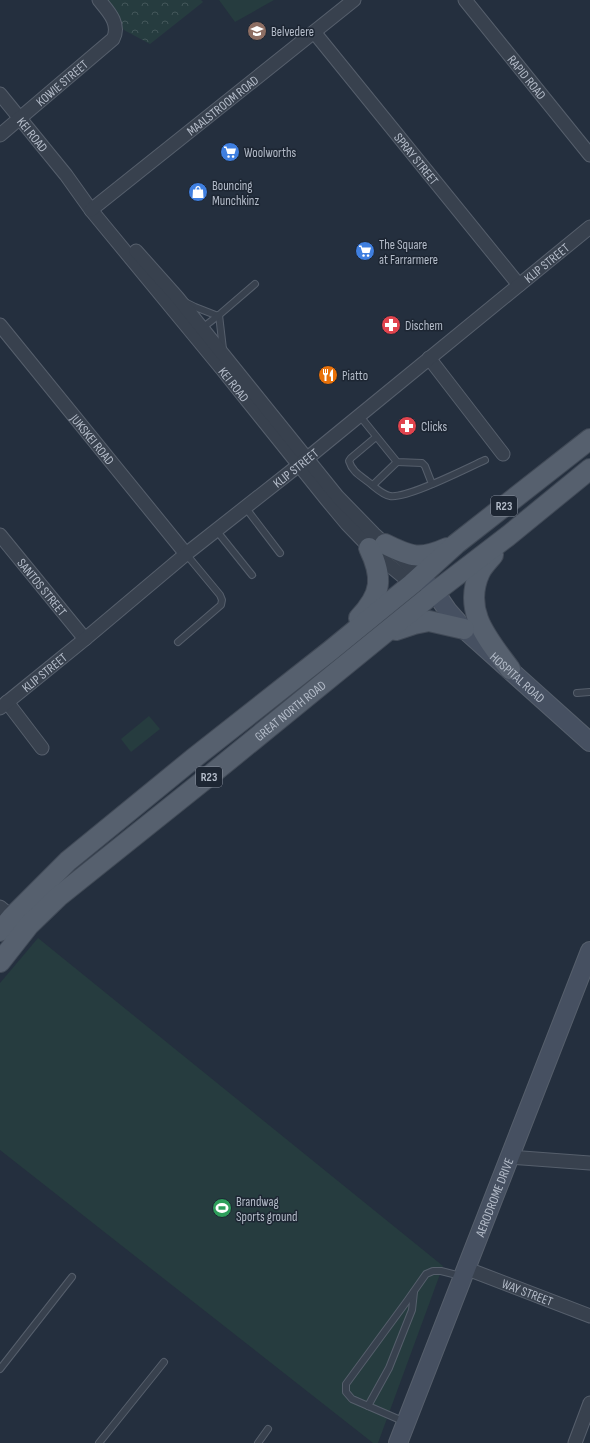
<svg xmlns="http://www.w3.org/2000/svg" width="590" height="1443" font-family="'Sofia Sans Condensed',sans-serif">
<defs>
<pattern id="forest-crowns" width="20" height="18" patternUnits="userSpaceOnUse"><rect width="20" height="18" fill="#263c3f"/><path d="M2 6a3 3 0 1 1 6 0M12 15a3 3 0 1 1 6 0" fill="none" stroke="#435659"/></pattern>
</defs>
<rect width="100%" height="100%" fill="#242f3e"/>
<!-- green -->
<g fill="#263c3f">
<polygon points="219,0 274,0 235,22"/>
<polygon points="149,716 160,729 131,752 121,739"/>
<polygon points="38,938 443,1266 378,1443 373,1443 0,1150 0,983"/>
</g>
<!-- forest -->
<polygon fill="url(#forest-crowns)" points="100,0 201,0 203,2 150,44 124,30"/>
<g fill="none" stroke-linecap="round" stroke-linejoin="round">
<defs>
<g id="lane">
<polyline points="185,302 195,307 218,316"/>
<polyline points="219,315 223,349"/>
<polyline points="201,329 219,315 255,284"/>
<polyline points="359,415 397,462 422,463 425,466 432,484"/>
<path d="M376,437L351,458L349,461C352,471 359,475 367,481C374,486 382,495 390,496C407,499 467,468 485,460"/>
<polyline points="373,485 397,462"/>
<polyline points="245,507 280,553"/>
<polyline points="216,530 252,575"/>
<polyline points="178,642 221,605 222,600 220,595 186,554"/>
<polyline points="577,693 590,692"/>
<polyline points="0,1369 72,1277"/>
<polyline points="368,1406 389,1368 412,1310 414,1292"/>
<polyline points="405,1422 352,1399 346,1392 346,1384 407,1301 426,1274 433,1271 441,1271 461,1276"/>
<polyline points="99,1443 164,1362"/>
<polyline points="258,1443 268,1429"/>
</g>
<g id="street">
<path id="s1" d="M465,0L590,155"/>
<path id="s2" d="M314,32L519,285"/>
<path id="s3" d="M0,94L66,175L91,210L222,369L327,500L347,524L377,555L412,584"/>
<path id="s4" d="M0,135L113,39C121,24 108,11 99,0"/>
<path id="s5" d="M91,210L354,0"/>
<polyline points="136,251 177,297 337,496 374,534 421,576"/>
<path id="s6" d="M0,325L186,554"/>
<polyline points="429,358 503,454"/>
<path id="s7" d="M0,535L85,639"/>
<polyline points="7,702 42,748"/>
<path id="s8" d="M0,708L85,639L186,554L299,465L590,227"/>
<polyline points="0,907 12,917"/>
<polyline points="509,1157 590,1163"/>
<path id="s9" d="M465,1268L590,1316"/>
<polyline points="575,1443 590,1403"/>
</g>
<g id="secondary">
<path id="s10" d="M425,581L435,592L448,611L464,629L590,742"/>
<path id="s11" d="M398,1443L590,951"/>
</g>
<g id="primary">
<path d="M385,544C411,557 420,560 447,548"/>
<path d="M493,555C489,560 483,566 480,572C462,611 488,639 510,669"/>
<path d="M359,618C382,594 383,577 369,548"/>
<polyline points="396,630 414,624 429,621 464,629"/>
<polyline points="0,931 12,917 68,861 194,758 330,651 412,584 456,544 590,439"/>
<path id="s12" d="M0,962L29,925L58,897L208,777L435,592L508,536L590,469"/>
</g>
</defs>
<!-- lane casing -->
<use href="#lane" stroke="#565f6c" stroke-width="8"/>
<!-- street casing -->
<use href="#street" stroke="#565f6c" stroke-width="15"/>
<!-- secondary casing -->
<use href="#secondary" stroke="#565f6c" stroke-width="20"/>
<!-- primary casing -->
<use href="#primary" stroke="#414a57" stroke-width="22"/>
<!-- lane -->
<use href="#lane" stroke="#38414e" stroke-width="6"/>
<!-- street -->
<use href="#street" stroke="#38414e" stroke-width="13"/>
<!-- secondary -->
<use href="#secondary" stroke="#465061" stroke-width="18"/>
<!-- primary -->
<use href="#primary" stroke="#56606e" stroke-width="20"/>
</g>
<!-- icons -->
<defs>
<symbol id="school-disc" viewBox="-11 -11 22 22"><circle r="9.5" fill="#8d6e63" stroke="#1d2633"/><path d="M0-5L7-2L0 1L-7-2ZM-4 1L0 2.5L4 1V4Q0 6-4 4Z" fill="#fff"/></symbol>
<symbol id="supermarket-disc" viewBox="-11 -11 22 22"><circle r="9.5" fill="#3f7fe0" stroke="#1d2633"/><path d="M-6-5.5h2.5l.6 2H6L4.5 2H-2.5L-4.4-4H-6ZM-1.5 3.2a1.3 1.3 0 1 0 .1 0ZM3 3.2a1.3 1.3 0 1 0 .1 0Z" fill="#fff"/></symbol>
<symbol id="shop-disc" viewBox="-11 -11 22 22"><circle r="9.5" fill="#3f7fe0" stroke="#1d2633"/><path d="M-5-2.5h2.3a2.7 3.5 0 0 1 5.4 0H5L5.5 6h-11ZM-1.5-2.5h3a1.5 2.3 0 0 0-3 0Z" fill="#fff"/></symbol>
<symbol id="pharmacy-disc" viewBox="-11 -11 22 22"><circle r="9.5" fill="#e0444e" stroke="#1d2633"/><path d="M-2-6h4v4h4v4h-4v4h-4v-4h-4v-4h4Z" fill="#fff"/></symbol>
<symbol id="restaurant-disc" viewBox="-11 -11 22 22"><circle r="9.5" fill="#e8710a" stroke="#1d2633"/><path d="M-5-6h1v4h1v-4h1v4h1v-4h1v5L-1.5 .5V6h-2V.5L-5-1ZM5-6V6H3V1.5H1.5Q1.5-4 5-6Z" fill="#fff"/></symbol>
<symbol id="stadium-disc" viewBox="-11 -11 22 22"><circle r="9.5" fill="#2e9e5b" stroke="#1d2633"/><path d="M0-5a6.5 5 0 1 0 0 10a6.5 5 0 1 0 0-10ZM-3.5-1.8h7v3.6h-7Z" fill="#fff"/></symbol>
</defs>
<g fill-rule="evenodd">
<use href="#school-disc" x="246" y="20" width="22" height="22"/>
<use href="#supermarket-disc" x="219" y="141" width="22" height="22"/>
<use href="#shop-disc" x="187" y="181" width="22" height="22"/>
<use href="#supermarket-disc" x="354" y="240" width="22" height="22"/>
<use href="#pharmacy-disc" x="380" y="314" width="22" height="22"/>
<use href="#restaurant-disc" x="317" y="364" width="22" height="22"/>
<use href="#pharmacy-disc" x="396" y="415" width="22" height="22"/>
<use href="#stadium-disc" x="211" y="1197" width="22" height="22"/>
</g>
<g text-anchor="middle" stroke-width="3" stroke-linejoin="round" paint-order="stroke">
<!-- shield labels -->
<g fill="#1d2633" stroke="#878f9c" stroke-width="1">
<rect x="491" y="496" width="26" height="20" rx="3"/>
<rect x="196" y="767" width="26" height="20" rx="3"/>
</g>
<g font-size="12" font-weight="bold" fill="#b4bcc9">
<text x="504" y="510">R23</text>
<text x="209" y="781">R23</text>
</g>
<!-- poi labels -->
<g font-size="13" fill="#b4bcc9" stroke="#1d2633" text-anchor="start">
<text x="271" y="36">Belvedere</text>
<text x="244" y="157">Woolworths</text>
<text x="212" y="190">Bouncing<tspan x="212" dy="15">Munchkinz</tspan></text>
<text x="379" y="249">The Square<tspan x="379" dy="15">at Farrarmere</tspan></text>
<text x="405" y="330">Dischem</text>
<text x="342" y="380">Piatto</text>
<text x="421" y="431">Clicks</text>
<text x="236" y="1206">Brandwag<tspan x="236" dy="15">Sports ground</tspan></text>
</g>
<!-- street labels -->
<g font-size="13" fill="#b4bcc9" stroke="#1d2633">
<text dy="5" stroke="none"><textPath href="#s1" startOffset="99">RAPID ROAD</textPath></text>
<text dy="5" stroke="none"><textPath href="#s4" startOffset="81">KOWIE STREET</textPath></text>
<text dy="5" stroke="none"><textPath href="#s5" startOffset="168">MAALSTROOM ROAD</textPath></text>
<text dy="5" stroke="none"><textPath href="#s3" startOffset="52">KEI ROAD</textPath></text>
<text dy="5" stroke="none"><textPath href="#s2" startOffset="163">SPRAY STREET</textPath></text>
<text dy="5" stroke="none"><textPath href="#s8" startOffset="705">KLIP STREET</textPath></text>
<text dy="5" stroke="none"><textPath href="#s3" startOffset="373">KEI ROAD</textPath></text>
<text dy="5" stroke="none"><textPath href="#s6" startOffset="147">JUKSKEI ROAD</textPath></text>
<text dy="5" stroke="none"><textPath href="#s8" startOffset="381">KLIP STREET</textPath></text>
<text dy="5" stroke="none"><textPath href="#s7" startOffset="67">SANTOS STREET</textPath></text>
<text dy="5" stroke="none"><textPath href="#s8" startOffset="57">KLIP STREET</textPath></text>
<text dy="5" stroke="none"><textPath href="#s10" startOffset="134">HOSPITAL ROAD</textPath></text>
<text dy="5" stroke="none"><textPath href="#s12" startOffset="385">GREAT NORTH ROAD</textPath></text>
<text dy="5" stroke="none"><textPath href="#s11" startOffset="264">AERODROME DRIVE</textPath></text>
<text dy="5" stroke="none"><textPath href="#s9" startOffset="67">WAY STREET</textPath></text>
</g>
</g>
</svg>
